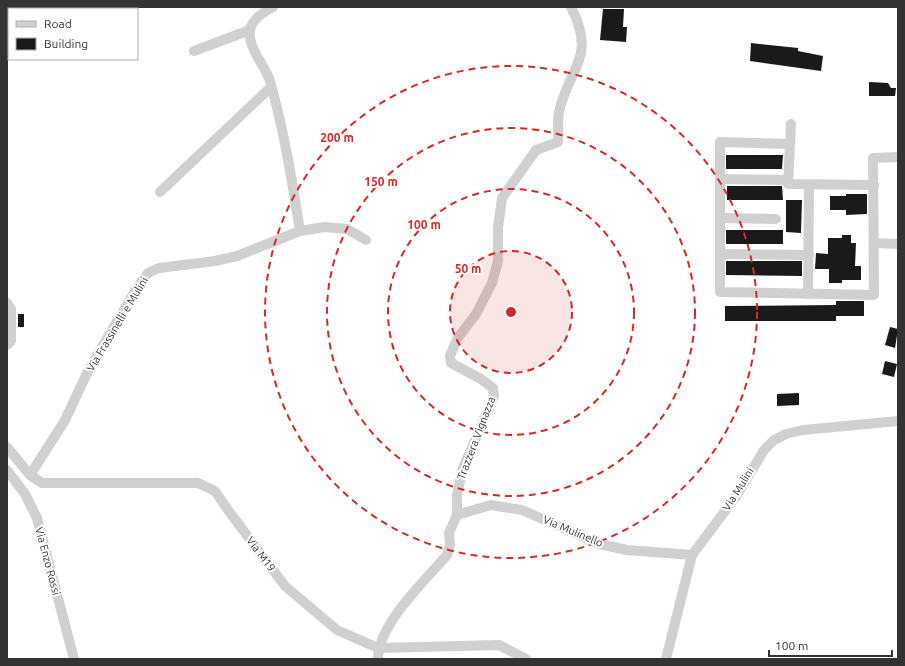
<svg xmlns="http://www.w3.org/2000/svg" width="905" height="666" font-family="Ubuntu,sans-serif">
<rect width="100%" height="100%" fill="#fff"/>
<!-- building -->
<g fill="#1a1a1a">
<polygon points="603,9 624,9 623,27 627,27 626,42 600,40"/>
<polygon points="751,43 798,48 798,51 823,56 821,71 750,61"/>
<polygon points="869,82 888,83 891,88 896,88 895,96 869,96"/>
<polygon points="726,155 783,155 782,169 726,169"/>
<polygon points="727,186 782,186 783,200 727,200"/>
<polygon points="846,194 867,194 867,214 846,215 846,210 830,210 830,196 846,196"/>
<polygon points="786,200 802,200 801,233 786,232"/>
<rect x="726" y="230" width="57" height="14"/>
<polygon points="842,235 851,235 851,243 856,243 855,266 861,266 861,280 842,280 842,283 829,283 829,269 815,269 816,253 828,254 828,238 842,238"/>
<polygon points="726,261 802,261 802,276 726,275"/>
<polygon points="836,301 864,301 864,316 836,316 836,321 725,321 725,306 836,305"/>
<rect x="18" y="314" width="6" height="13"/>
<polygon points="890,327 898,329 895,348 885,345"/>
<polygon points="885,361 897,364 894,377 882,374"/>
<polygon points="799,393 799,405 777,406 777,394"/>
</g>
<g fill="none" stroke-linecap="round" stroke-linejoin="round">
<!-- minor -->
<g stroke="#d0d0d0" stroke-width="10">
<polyline points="194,51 250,30"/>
<polyline points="791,124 788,184 874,185"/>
<polyline points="790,144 720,142 720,292 874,295 873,158 898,157"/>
<polyline points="720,179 788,180"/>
<polyline points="160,192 271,87"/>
<polyline points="720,218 776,219"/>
<polyline points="300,231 325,227 347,229 366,240"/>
<polyline points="874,243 898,244"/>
<polyline points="720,254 809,255"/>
<polyline points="808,294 809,184"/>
<polyline points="7,303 11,309 11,341 7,345"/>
<polyline points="7,447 30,475 42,483 198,483 215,491 228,510 285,586 337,630 378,648 499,645 526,659"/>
<polyline points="7,470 25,494 37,518 74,659"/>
<path d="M30,475L64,422L89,369L138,286L148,273L159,268L215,261L237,256L300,231C292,181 284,130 270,81C265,65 247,47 250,30C252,19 264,12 273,7"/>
<polyline points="457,515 491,505 522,510 599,544 627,550 692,555"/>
<path d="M378,659C378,624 425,581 447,555L450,544L449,533L457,515V494L463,468L494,396L493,388L481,379L451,363L450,356L457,339L476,314L492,283L498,261V228L502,198L536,150L558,142C559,132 557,121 559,112C569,67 597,58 571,7"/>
<polyline points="666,659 692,555 737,495 764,450 774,440 786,434 803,430 898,421"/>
</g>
</g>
<!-- distance rings -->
<circle cx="511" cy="312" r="61" fill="#d62828" fill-opacity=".12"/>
<g fill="none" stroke="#d62828" stroke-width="2" stroke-dasharray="7 5">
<circle cx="511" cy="312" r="61"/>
<circle cx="511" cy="312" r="123"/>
<circle cx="511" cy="312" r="184"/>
<circle cx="511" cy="312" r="246"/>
</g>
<g text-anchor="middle" stroke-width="4" stroke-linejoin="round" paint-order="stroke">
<!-- street labels -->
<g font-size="11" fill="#333" stroke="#fff">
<text transform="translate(117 324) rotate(-59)" y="4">Via Frassinelli e Mulini</text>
<text transform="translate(476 438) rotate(-69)" y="4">Trazzera Vignazza</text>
<text transform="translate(738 489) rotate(-58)" y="4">Via Mulini</text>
<text transform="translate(573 531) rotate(23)" y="4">Via Mulinello</text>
<text transform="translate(261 554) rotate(53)" y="4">Via M19</text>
<text transform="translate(48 561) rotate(75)" y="4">Via Enzo Rossi</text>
</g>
</g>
<circle cx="511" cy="312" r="6" fill="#d62828" stroke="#fff" stroke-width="2"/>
<g font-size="12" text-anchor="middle" font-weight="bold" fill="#d62828" stroke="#fff" stroke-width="4" stroke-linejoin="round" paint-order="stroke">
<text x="337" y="142">200 m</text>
<text x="381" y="186">150 m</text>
<text x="424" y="229">100 m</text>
<text x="468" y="273">50 m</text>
</g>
<!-- border -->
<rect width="905" height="666" fill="none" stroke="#333333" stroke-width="16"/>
<!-- legend -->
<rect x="8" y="8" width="130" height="52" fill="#ffffff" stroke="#adadad"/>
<rect x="16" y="21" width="20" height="6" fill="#d0d0d0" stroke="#adadad"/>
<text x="44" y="28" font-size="12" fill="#333333">Road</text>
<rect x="16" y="38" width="20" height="12" fill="#1a1a1a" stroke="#adadad"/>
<text x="44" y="48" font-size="12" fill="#333333">Building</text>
<!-- scale -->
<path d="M769 650v6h123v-6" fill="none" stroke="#333333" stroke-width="2"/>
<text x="775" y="650" font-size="12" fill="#333333" stroke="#ffffff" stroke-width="3" paint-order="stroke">100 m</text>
</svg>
